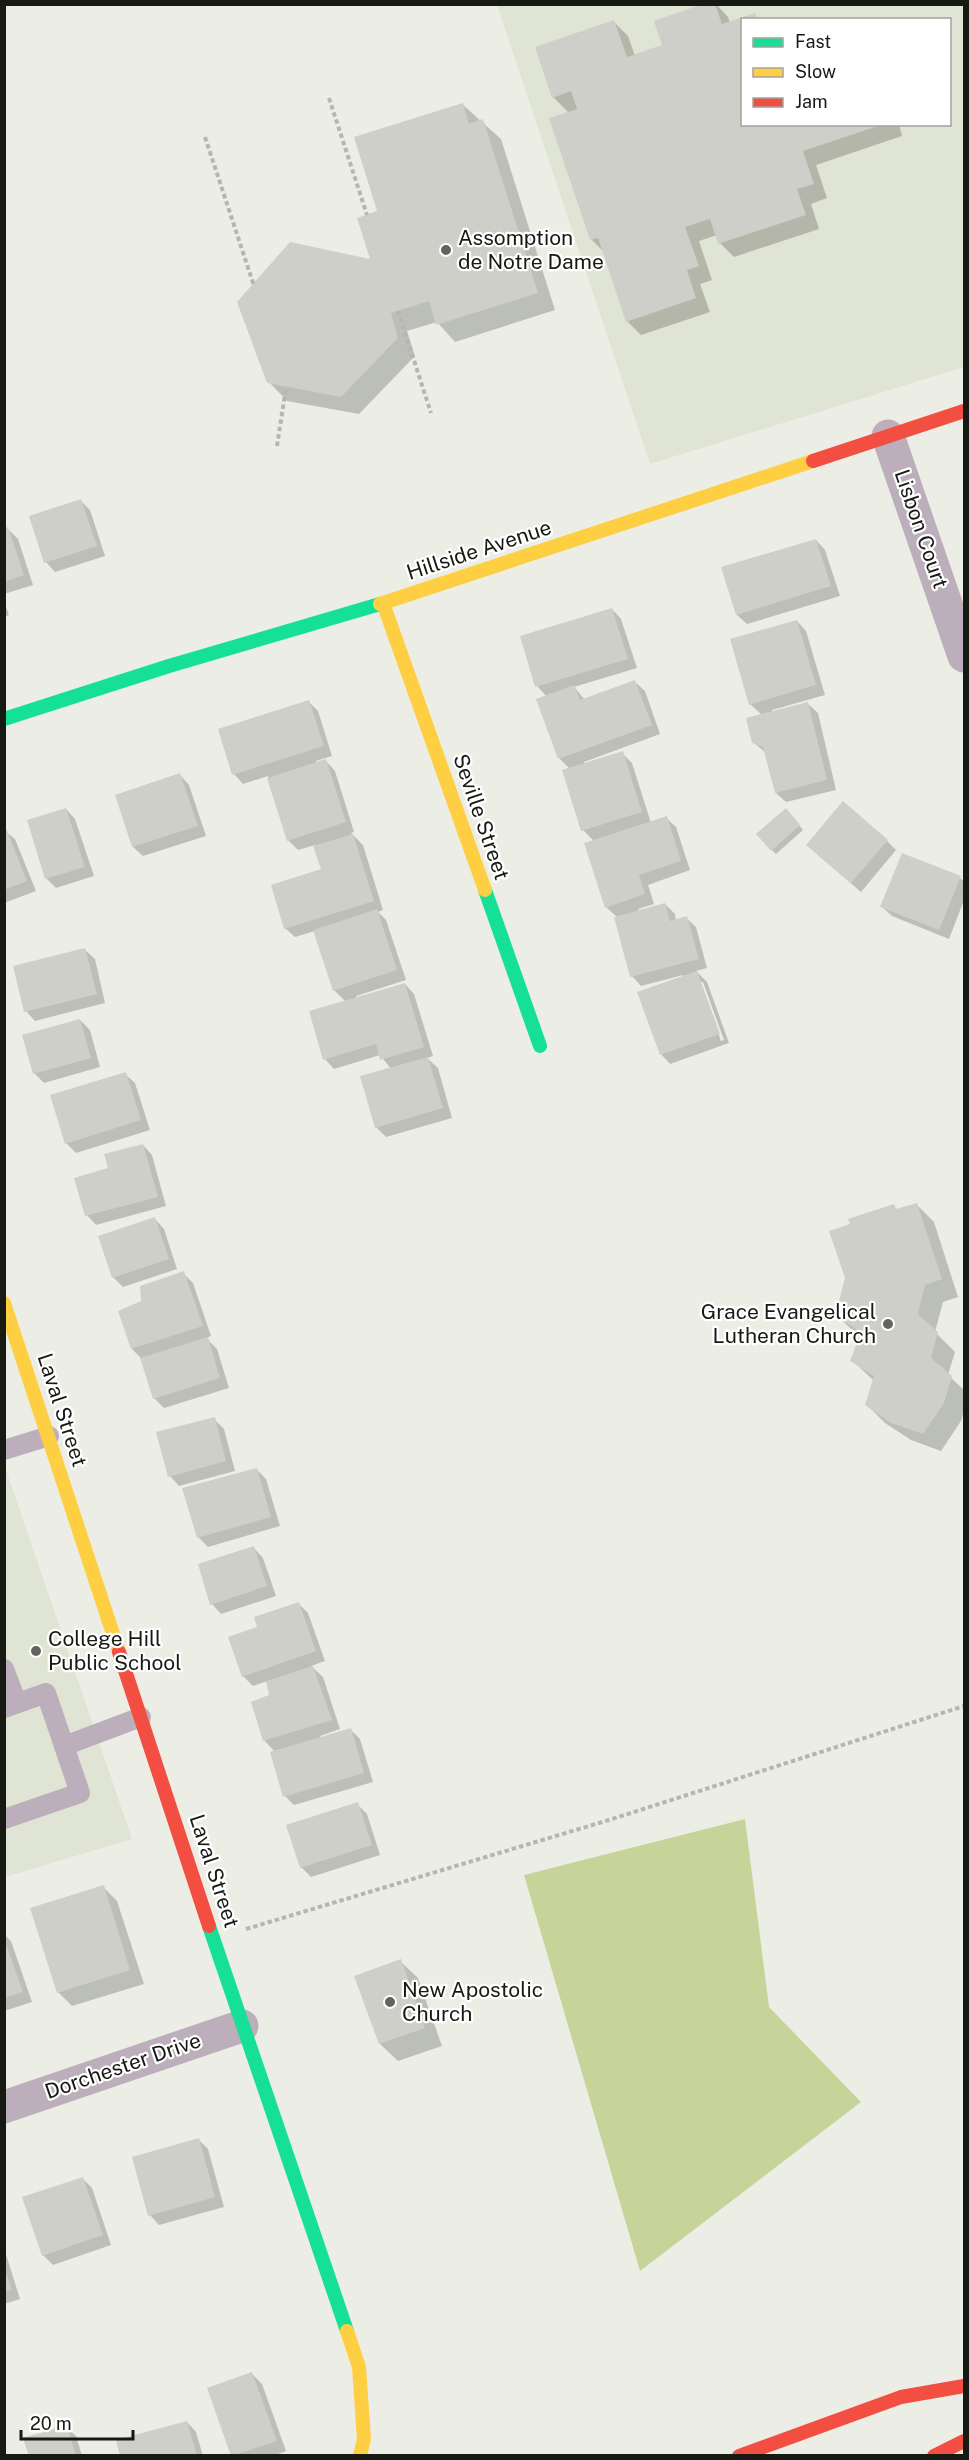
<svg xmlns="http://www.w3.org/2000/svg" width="969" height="2460" font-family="'Public Sans',sans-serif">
<rect width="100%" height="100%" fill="#eceee6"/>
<!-- built -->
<g fill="#e0e4d4" fill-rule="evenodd">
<path d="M497,5H964V367L650,464ZM742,20H950V124H742Z"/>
<polygon points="4,1464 132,1839 5,1877 4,1877"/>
</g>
<!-- forest -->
<polygon fill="#c6d499" points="745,1819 769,2007 861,2102 640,2271 524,1875"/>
<!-- shadow -->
<g fill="#0003" fill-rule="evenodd">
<polygon points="708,4 716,4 728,17 730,23 755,15 759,20 742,20 742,124 899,124 902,136 816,165 827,198 811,204 819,229 734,257 720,243 717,235 699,241 712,280 700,284 710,312 641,335 627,321 604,252 592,240 551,119 569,113 553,97 614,22 628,36 635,56 664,46"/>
<polygon points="462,104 501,139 555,310 455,342 437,322 407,331 415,356 359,414 287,401 269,382 372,261 379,212"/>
<polygon points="81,501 90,510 105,556 55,572 46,562"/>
<polygon points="8,529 18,539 33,585 4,594 4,530"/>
<polygon points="816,540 825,550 840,596 747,624 737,615"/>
<polygon points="4,601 9,615 4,617"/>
<path d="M612,609L621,619L637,668L574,687L585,700L635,682L645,691L660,734L584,762L585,765L622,753L632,763L651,823L666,818L676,827L690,870L648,885L654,904L638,909L639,911L665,904L675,914L676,921L686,918L696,927L707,968L696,971L707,982L729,1043L670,1064L661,1054L683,975L641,986L632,976L617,917L606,907L594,841L583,830L570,769L559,758L547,697L537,686ZM700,982H703L724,1040L721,1041Z"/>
<polygon points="797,621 806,631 825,695 772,710 773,713 808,704 818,713 836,790 786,802 776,793 766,753 753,742 762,715 750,704"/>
<polygon points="308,701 318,711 332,756 316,761 317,764 326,761 335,771 354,832 351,833 363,845 383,910 378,912 386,920 406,980 356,996 357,998 405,984 414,994 433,1056 427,1058 438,1068 452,1118 386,1137 376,1127 391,1069 380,1055 334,1069 325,1059 346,1002 334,990 315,931 295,937 285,928 323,870 315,845 298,850 288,840 268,776 243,784 234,774"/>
<polygon points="180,775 189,785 206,836 143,856 133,847"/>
<polygon points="66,809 75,819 94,876 56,888 47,879 29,821"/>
<polygon points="790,814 803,830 776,854 772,850"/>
<polygon points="4,830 15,839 36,891 4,903"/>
<polygon points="887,841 896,850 861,892 817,854"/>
<polygon points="960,878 964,882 964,900 949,939 892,916 882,907"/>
<polygon points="85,950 95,959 105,1003 35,1021 26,1011"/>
<polygon points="80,1020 90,1030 100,1067 44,1083 34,1073"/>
<polygon points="125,1074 135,1083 150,1130 76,1153 66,1143"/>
<polygon points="143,1145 152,1155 166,1206 96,1225 87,1215 109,1169"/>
<polygon points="916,1204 934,1222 958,1297 943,1302 935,1332 955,1352 948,1375 964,1390 964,1410 961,1421 941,1451 911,1440 885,1423 867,1405 874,1381 852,1360 860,1337 837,1316 893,1206 898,1210"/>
<polygon points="155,1219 164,1229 177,1269 123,1287 113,1277"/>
<polygon points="183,1273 193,1283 211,1336 206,1338 217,1349 229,1388 164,1408 154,1398 141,1358 132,1349 143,1302"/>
<polygon points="214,1419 224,1429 235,1471 179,1486 170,1476"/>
<polygon points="256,1469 266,1479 280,1526 208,1547 198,1537"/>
<polygon points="254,1548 263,1558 276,1596 221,1614 212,1604"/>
<polygon points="298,1603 308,1613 325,1661 311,1666 323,1677 340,1729 320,1736 321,1739 351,1730 360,1739 373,1782 294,1805 285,1796 275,1752 264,1740 271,1696 267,1681 253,1686 243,1676 259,1628"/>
<polygon points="357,1804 367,1814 380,1855 311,1877 301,1867"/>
<polygon points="103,1887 117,1901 144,1984 72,2006 58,1992"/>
<polygon points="4,1934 11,1941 32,2002 4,2011"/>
<polygon points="400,1961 418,1978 442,2046 398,2061 380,2044"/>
<polygon points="199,2140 208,2149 224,2207 159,2225 150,2215"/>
<polygon points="82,2178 92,2188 111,2245 53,2265 43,2255"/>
<polygon points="4,2248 20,2299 4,2304"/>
<polygon points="252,2374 262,2384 286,2451 273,2456 233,2456 209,2389"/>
<polygon points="187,2422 196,2432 203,2456 122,2456"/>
<polygon points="66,2427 76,2436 82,2456 31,2456"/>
</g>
<!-- building -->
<g fill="#cdcfc8">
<polygon points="703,4 715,4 722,24 755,13 757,20 742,20 742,124 881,125 803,151 814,184 797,189 806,215 718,244 710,219 685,227 699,266 687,270 696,298 626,322 598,238 590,240 549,118 577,109 571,91 552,98 535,47 614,20 627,57 662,45 654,21"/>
<polygon points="463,103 469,124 483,119 538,293 436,325 429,301 391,313 398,338 341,397 267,383 237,302 290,242 370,259 357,218 377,211 354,137"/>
<polygon points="81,499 97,546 44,563 29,516"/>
<polygon points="8,527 24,575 4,582 4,529"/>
<polygon points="816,539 831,586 736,615 721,567"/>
<polygon points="612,608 628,659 535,687 520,636"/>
<polygon points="797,620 816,685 749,705 730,639"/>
<polygon points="635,680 652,725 558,759 536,699 574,685 580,700"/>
<polygon points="309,700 324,746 232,775 218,729"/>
<polygon points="808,702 827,780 775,793 763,747 752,743 746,718"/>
<polygon points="623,751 642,812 581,831 562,770"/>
<polygon points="326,759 346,822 287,841 267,778"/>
<polygon points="180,773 198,826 132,847 115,795"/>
<polygon points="843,801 888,840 851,883 806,845"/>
<polygon points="66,808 85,867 45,879 27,820"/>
<polygon points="786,808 800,825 771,851 756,834"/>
<polygon points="667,816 681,861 639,875 645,894 605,908 584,843"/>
<polygon points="6,828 27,881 4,890 4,829"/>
<polygon points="353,834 374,901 284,929 271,885 321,869 313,846"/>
<polygon points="902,853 961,876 939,930 880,907"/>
<polygon points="665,903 670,921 687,916 699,959 630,977 614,917"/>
<polygon points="377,909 397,970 333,991 313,930"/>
<polygon points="85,948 97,994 24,1012 13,966"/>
<polygon points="697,971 720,1034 660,1055 637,992"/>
<polygon points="405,983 424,1047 380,1060 376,1044 323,1060 309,1011"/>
<polygon points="80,1019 91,1058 33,1074 22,1035"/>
<polygon points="428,1057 443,1108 375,1128 360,1076"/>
<polygon points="126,1072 141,1120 65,1144 50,1095"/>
<polygon points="143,1144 158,1197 85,1216 74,1178 108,1168 104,1154"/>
<polygon points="917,1203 942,1279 925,1285 918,1314 938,1332 931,1358 952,1376 944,1403 923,1434 891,1423 865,1405 874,1376 850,1361 861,1332 835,1316 845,1278 829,1231 850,1224 848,1219 894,1204 896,1209"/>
<polygon points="155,1217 169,1259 112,1278 98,1236"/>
<polygon points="184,1271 203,1326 131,1349 118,1311 141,1301 140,1286"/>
<polygon points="208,1337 220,1378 153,1399 140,1358"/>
<polygon points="215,1417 226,1461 168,1477 156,1432"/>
<polygon points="257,1468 271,1517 197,1538 182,1488"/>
<polygon points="254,1546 267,1586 210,1605 198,1564"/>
<polygon points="299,1602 316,1651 242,1677 228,1637 257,1627 254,1617"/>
<polygon points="313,1666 332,1720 263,1741 251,1702 269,1695 266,1681"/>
<polygon points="351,1728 364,1773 283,1797 270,1752"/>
<polygon points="358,1802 372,1845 300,1868 286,1825"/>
<polygon points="104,1885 130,1970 57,1993 30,1908"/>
<polygon points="4,1939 23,1992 4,1998"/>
<polygon points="401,1959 425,2028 379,2044 354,1976"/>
<polygon points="199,2138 215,2197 148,2216 132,2157"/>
<polygon points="83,2177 103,2235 42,2256 22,2197"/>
<polygon points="4,2268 12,2290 4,2292"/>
<polygon points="252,2372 277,2441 231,2456 207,2388"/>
<polygon points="187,2421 197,2456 120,2456 116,2440"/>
<polygon points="67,2425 76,2456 29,2456 23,2438"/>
</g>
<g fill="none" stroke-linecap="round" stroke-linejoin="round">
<!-- path -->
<g stroke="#bbb2b7" stroke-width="4" stroke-dasharray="4.5 3" stroke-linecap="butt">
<polyline points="329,98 367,215"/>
<polyline points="205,137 254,286"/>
<polyline points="398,311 431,413"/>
<polyline points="277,446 286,388"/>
<polyline points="246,1929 609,1820 964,1706"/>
</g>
<!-- lane -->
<g stroke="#bcaeba" stroke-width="20">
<polyline points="4,1450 49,1436"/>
<polyline points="4,1669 17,1703"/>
<polyline points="4,1708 46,1693 80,1793 4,1819"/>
<polyline points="64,1746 141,1717"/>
</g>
<!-- street -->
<g stroke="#bcaeba" stroke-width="33">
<polyline points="888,436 964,656"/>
<polyline points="4,2107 242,2026"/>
</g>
<!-- fast -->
<g stroke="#16e098" stroke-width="14">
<polyline points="4,719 169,666 380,604"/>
<polyline points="485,890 540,1046"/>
<polyline points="209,1926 347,2331"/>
</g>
<!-- slow -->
<g stroke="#ffcf43" stroke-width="14">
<polyline points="383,603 485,890"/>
<polyline points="380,604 813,461"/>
<polyline points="4,1303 119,1652"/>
<polyline points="347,2331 359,2367 364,2439 360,2456"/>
</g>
<!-- jam -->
<g stroke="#f24e42" stroke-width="14">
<polyline points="813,461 964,411"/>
<polyline points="119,1652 209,1926"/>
<polyline points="739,2456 901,2397 964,2386"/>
<polyline points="934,2456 964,2441"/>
</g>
</g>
<!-- markers -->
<g fill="#62645d" stroke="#fff" stroke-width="2">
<circle cx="446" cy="250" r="6"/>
<circle cx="888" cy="1324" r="6"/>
<circle cx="36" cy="1651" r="6"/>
<circle cx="390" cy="2002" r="6"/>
</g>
<g text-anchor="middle" stroke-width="4.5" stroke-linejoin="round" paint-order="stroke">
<!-- poi labels -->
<g font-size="21" fill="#171913" stroke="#fff" text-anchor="start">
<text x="458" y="245">Assomption<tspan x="458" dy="24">de Notre Dame</tspan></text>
<text x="876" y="1319" text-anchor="end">Grace Evangelical<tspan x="876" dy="24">Lutheran Church</tspan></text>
<text x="48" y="1646">College Hill<tspan x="48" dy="24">Public School</tspan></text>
<text x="402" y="1997">New Apostolic<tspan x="402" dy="24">Church</tspan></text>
</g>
<!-- street labels -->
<g font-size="21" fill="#171913" stroke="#fff">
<text transform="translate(921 529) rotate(71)" y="7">Lisbon Court</text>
<text transform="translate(479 550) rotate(-18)" y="7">Hillside Avenue</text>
<text transform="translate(481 817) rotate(71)" y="7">Seville Street</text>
<text transform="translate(62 1410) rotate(72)" y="7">Laval Street</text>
<text transform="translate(214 1871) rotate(72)" y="7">Laval Street</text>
<text transform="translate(123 2066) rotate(-19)" y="7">Dorchester Drive</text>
</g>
</g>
<!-- border -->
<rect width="969" height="2460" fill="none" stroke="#171913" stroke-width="12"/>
<!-- legend -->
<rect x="741" y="18" width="210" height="108" fill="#ffffff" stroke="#a2a3a1" stroke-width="1.5"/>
<rect x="753" y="38" width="30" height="9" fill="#16e098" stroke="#a2a3a1" stroke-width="1.5"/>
<text x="795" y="48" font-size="18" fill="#171913">Fast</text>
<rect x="753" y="68" width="30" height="9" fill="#ffcf43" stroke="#a2a3a1" stroke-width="1.5"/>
<text x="795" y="78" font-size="18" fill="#171913">Slow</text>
<rect x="753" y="98" width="30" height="9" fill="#f24e42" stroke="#a2a3a1" stroke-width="1.5"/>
<text x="795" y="108" font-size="18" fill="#171913">Jam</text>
<!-- scale -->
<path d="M21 2430v9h112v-9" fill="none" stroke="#171913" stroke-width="3"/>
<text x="30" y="2430" font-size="18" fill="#171913" stroke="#ffffff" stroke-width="4.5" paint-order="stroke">20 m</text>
</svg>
